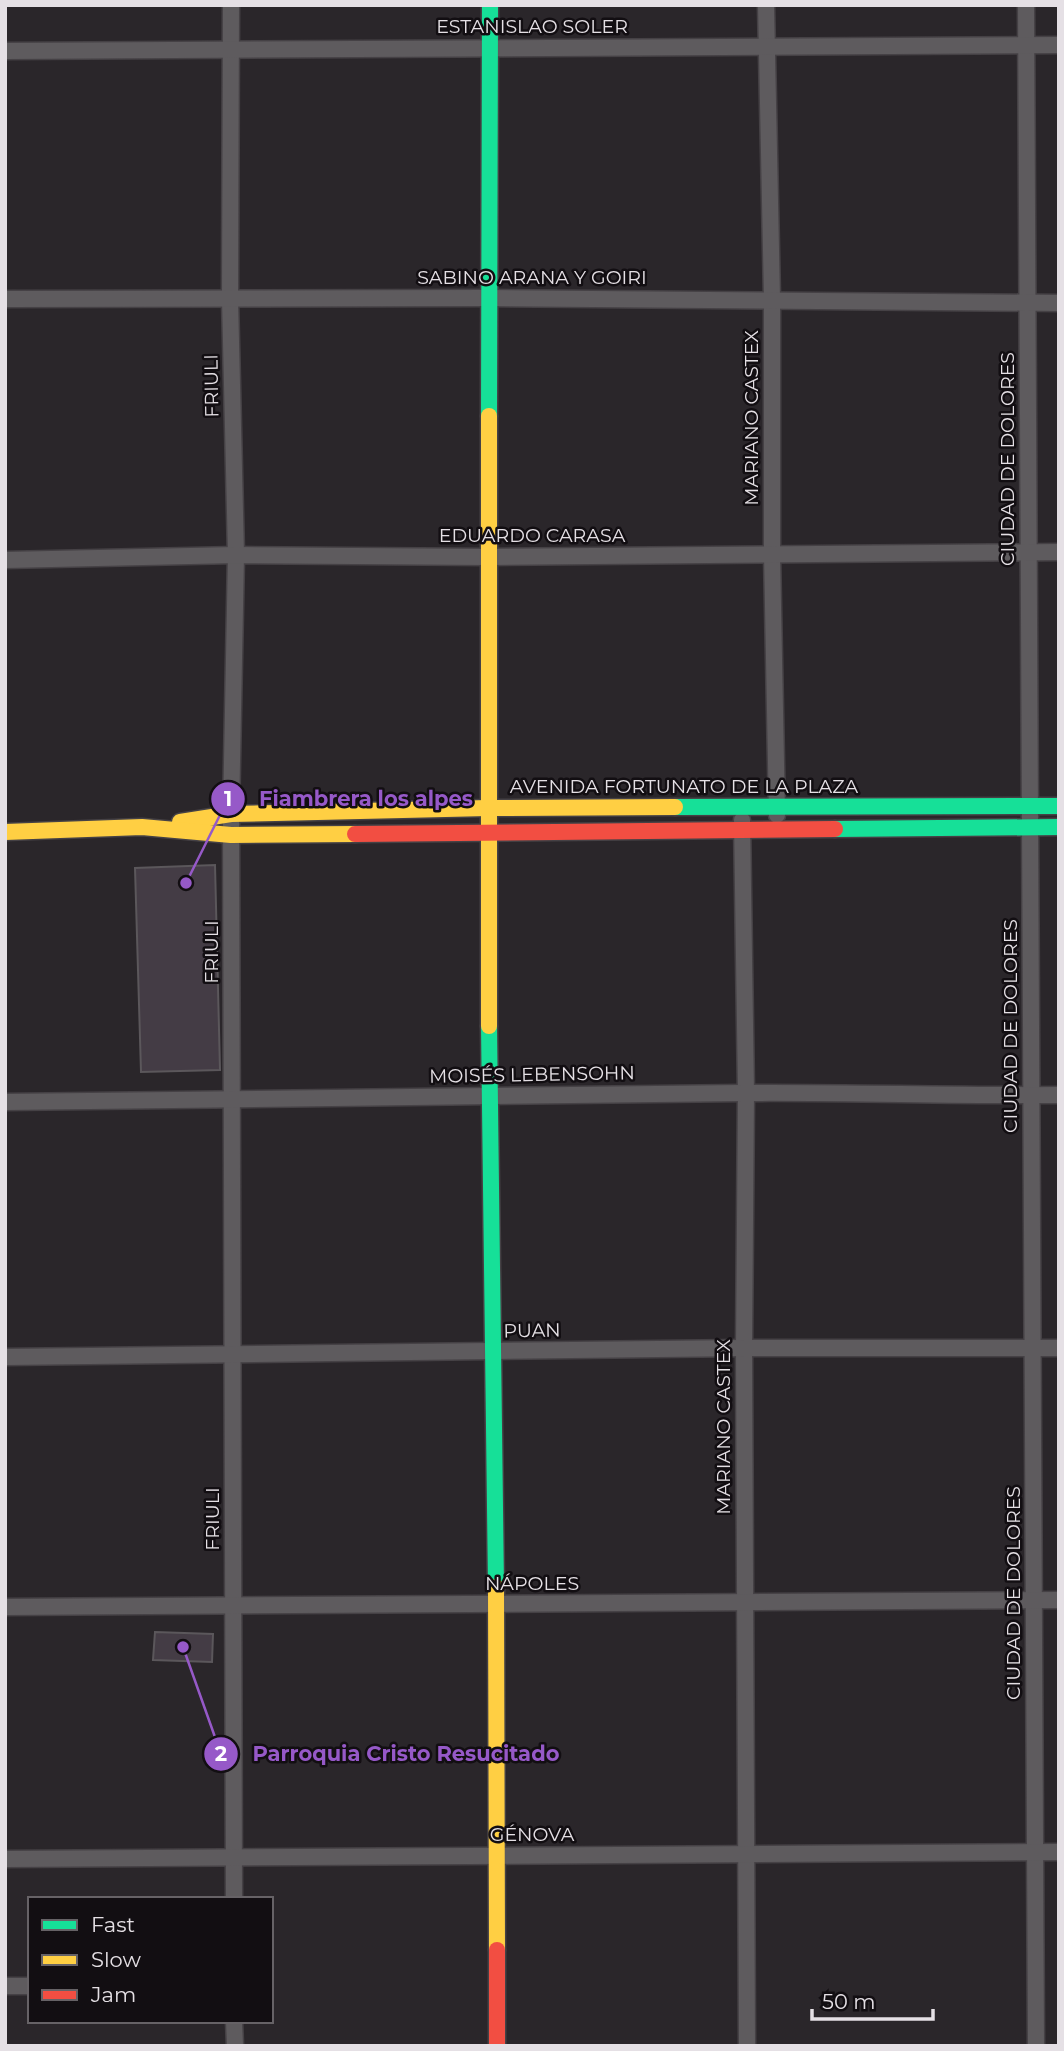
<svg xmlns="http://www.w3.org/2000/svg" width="1064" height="2051" font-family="Montserrat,sans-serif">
<rect width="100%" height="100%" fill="#2a262a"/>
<!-- building -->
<g fill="#443c45" stroke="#5b575b" stroke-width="2">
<polygon points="215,865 220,1070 141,1072 135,868"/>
<polygon points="155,1632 213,1634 212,1662 153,1660"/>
</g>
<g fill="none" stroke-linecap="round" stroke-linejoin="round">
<defs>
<g id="street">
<polyline points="231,5 230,299 236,555 231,814 234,1899"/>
<polyline points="766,5 772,299 772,554 777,815"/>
<polyline points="1026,5 1036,2046"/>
<polyline points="5,51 1059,45"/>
<polyline points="5,299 489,298 1059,303"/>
<polyline points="5,560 236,555 488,557 1059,552"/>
<polyline points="742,820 746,1093 744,1348 747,2046"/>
<path d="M5,1102C251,1100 496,1094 741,1093C847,1092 953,1096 1059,1095"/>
<polyline points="5,1357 744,1348 1059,1348"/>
<polyline points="5,1607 1059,1600"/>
<polyline points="5,1859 1059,1852"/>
<polyline points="5,1986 30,1986"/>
<polyline points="234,2021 235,2046"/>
</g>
<g id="fast">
<polyline points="489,416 490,5"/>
<polyline points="675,807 1059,806"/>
<polyline points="835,829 1059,827"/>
<polyline points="489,1026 496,1587"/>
</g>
<g id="slow">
<polyline points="180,822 231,814 488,808 675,807"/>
<polyline points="5,832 142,827 231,835 355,834"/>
<polyline points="489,1026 489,416"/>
<polyline points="496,1587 497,1950"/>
</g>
<g id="jam">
<polyline points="355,834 835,829"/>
<polyline points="497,1950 497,2046"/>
</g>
</defs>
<!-- street casing -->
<use href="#street" stroke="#454145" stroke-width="19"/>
<!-- fast casing -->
<use href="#fast" stroke="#454145" stroke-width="19"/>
<!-- slow casing -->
<use href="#slow" stroke="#454145" stroke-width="19"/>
<!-- jam casing -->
<use href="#jam" stroke="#454145" stroke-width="19"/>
<!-- street -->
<use href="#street" stroke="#5e5b5e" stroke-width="16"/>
<!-- fast -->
<use href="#fast" stroke="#16e098" stroke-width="16"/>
<!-- slow -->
<use href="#slow" stroke="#ffcf43" stroke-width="16"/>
<!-- jam -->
<use href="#jam" stroke="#f24e42" stroke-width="16"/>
</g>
<g text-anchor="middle" stroke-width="5" stroke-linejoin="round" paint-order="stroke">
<!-- street labels -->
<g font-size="19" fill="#e5e0e5" stroke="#120e12">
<text x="532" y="33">ESTANISLAO SOLER</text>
<text x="532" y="284">SABINO ARANA Y GOIRI</text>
<text transform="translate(211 386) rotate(-91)" y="7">FRIULI</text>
<text transform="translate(751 418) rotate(-90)" y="7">MARIANO CASTEX</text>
<text transform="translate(1007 459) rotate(-90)" y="7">CIUDAD DE DOLORES</text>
<text x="532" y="542">EDUARDO CARASA</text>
<text x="684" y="793">AVENIDA FORTUNATO DE LA PLAZA</text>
<text transform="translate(211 952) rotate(-90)" y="7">FRIULI</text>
<text transform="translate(1010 1026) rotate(-90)" y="7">CIUDAD DE DOLORES</text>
<text transform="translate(532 1074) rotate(-1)" y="7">MOISÉS LEBENSOHN</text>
<text transform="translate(532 1330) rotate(-1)" y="7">PUAN</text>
<text transform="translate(723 1427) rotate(-90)" y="7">MARIANO CASTEX</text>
<text transform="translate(212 1519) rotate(-90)" y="7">FRIULI</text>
<text x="532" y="1590">NÁPOLES</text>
<text transform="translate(1013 1593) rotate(-90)" y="7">CIUDAD DE DOLORES</text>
<text x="532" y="1841">GÉNOVA</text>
</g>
</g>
<!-- callouts -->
<path fill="none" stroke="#9659c8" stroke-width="2.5" d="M186 883L228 799M183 1647L221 1754"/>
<g fill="#9659c8" stroke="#120e12" stroke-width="2.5">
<circle cx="186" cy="883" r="7"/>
<circle cx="183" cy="1647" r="7"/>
<circle cx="228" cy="799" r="18"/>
<circle cx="221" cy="1754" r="18"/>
</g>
<g font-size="21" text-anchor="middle" font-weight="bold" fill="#fff">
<text x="228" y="806">1</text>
<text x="221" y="1761">2</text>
</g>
<g font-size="21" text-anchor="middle" font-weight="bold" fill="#9659c8" stroke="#120e12" stroke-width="5" stroke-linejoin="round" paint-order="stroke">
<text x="366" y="806">Fiambrera los alpes</text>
<text x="406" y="1761">Parroquia Cristo Resucitado</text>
</g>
<!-- border -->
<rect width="1064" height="2051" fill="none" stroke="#e5e0e5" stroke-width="14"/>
<!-- legend -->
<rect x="28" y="1897" width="245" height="126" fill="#120e12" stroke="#666266" stroke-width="2"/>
<rect x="42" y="1920" width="35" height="10" fill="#16e098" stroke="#666266" stroke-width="2"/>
<text x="91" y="1932" font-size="21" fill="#e5e0e5">Fast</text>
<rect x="42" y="1955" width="35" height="10" fill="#ffcf43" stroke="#666266" stroke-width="2"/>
<text x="91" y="1967" font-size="21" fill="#e5e0e5">Slow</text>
<rect x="42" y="1990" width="35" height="10" fill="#f24e42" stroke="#666266" stroke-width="2"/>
<text x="91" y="2002" font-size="21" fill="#e5e0e5">Jam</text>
<!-- scale -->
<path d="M812 2009v10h121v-10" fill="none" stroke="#e5e0e5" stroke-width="3.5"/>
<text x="822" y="2009" font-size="21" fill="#e5e0e5" stroke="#120e12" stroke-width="5" paint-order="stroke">50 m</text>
</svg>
